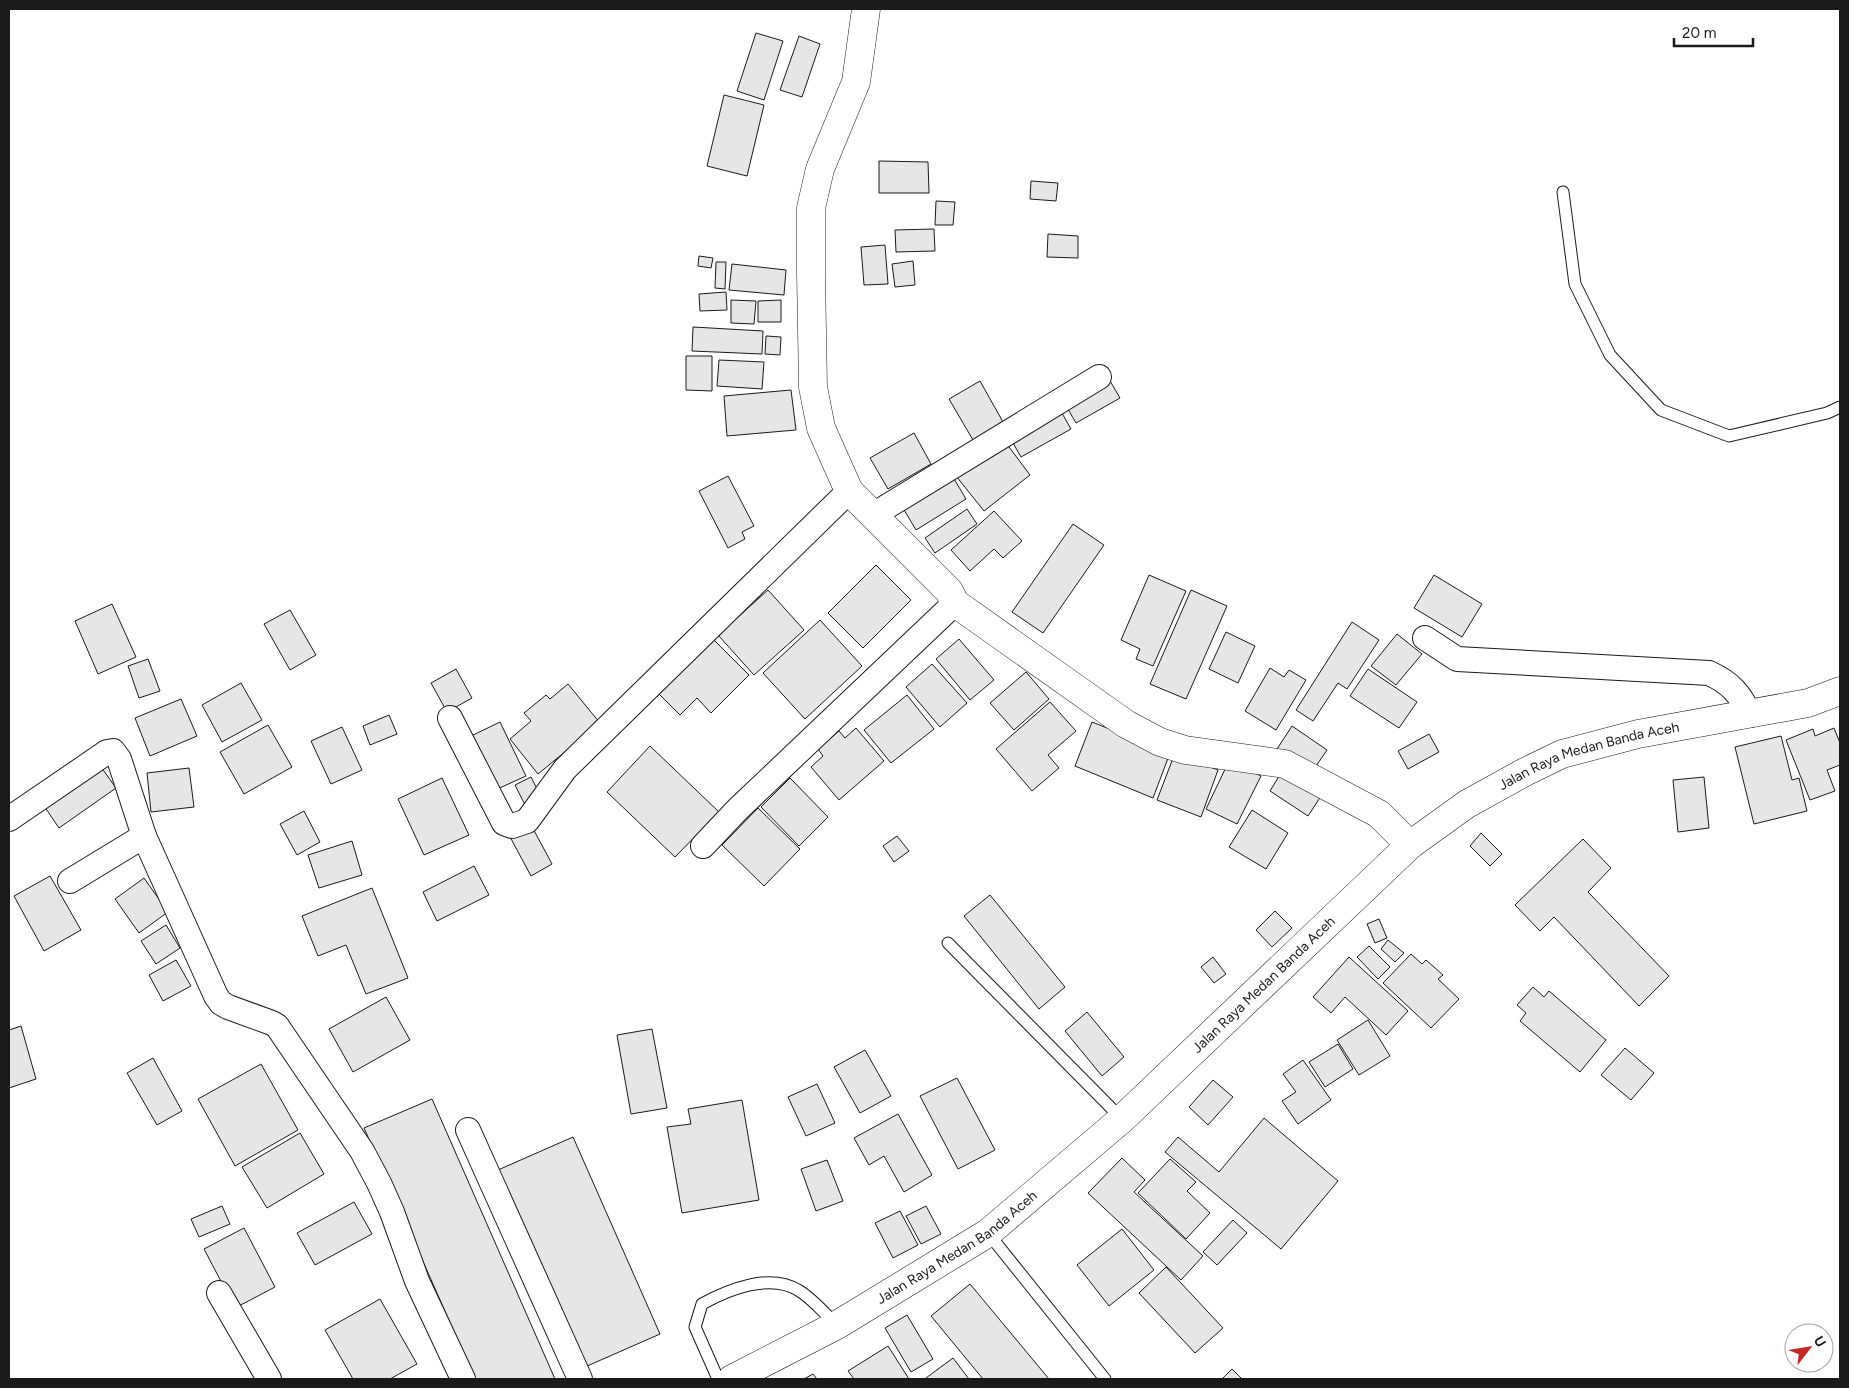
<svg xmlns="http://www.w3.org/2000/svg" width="1849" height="1388" font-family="Figtree,sans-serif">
<rect width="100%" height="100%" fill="#fff"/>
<!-- building -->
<g fill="#e6e6e6" stroke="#1a1a1a">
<polygon points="756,33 783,41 764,100 737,91"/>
<polygon points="799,36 820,44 802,97 780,90"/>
<polygon points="724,95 764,105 747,176 707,166"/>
<polygon points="879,161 928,162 929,193 879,193"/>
<polygon points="1031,181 1058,183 1056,201 1030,199"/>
<polygon points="936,201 955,202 953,225 935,225"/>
<polygon points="934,229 935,251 896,252 895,230"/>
<polygon points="1048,234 1078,236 1078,258 1047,257"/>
<polygon points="885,245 888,284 864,285 861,247"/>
<polygon points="699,256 713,258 711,268 698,266"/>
<polygon points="913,261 915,285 895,287 892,264"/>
<polygon points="716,262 726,262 725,289 715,288"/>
<polygon points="732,264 786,270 784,295 729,290"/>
<polygon points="726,292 727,310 700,311 699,294"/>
<polygon points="731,300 756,301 754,324 731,323"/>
<polygon points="781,300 781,322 758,322 758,301"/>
<polygon points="693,327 763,331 762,354 692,351"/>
<polygon points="766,336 781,337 780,355 765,354"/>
<polygon points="686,356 712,356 712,391 686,390"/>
<polygon points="719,360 764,362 762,389 717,386"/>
<polygon points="1109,379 1120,398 1076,423 1065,404"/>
<polygon points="980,381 1003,422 973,440 949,399"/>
<polygon points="791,390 796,430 727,436 724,396"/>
<polygon points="1059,408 1071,429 1021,457 1009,436"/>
<polygon points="914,433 931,464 888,489 870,458"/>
<polygon points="1003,439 1030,475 984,511 956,476"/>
<polygon points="950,472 966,499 916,530 900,503"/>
<polygon points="728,476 754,526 742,532 745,539 728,548 699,491"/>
<polygon points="967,509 977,524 935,553 925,538"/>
<polygon points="994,511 1022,541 1003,558 994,549 970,571 951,550"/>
<polygon points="1073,524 1104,545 1043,633 1012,612"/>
<polygon points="876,565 911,600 863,648 828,613"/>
<polygon points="1149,575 1186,591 1153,666 1136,659 1140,649 1121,640"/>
<polygon points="1434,575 1482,604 1462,637 1414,608"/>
<polygon points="768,590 804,630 754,675 718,635"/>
<polygon points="1191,590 1227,606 1186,699 1150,684"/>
<polygon points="112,604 136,657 98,674 75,621"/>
<polygon points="290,610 316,655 290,670 264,624"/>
<polygon points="820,620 862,666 805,719 763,673"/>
<polygon points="1352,622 1379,640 1347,689 1338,683 1313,721 1296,710"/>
<polygon points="1226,632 1255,646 1238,683 1209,669"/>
<polygon points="1397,634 1422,654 1396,685 1371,666"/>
<polygon points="959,639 994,680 970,700 936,659"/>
<polygon points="714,640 749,675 711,713 697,698 680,715 659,694"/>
<polygon points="148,659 160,691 139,698 128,666"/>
<polygon points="932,664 967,703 940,727 906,687"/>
<polygon points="1270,668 1284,677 1289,670 1306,680 1276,730 1245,711"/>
<polygon points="456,669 472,698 447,712 431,683"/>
<polygon points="1368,669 1417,702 1399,728 1350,696"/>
<polygon points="1026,672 1049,699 1014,730 990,703"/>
<polygon points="241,683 262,720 222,742 202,705"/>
<polygon points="568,684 600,723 538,774 510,739 531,721 524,713 546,695 550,699"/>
<polygon points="907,695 934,729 891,763 864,730"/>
<polygon points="181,699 197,736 150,756 135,718"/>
<polygon points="1050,702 1076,731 1048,755 1059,768 1032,791 996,749"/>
<polygon points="389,715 397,734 370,745 363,726"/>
<polygon points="500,722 526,776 493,791 467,738"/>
<polygon points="1092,722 1170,753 1153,798 1075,766"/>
<polygon points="268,725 292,767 244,794 220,752"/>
<polygon points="1292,726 1327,750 1312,772 1277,749"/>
<polygon points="342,727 362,770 331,784 311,741"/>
<polygon points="856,728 884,761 839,800 811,767 823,756 818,749 839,731 845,738"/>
<polygon points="1834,728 1840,743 1840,765 1827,770 1835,791 1810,800 1786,740 1813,729 1815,736"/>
<polygon points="1429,734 1439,752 1408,769 1398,751"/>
<polygon points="1781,736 1792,780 1799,778 1807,811 1754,824 1735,747"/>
<polygon points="650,746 719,812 675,857 607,792"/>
<polygon points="1175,753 1218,770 1201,817 1157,800"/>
<polygon points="1229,761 1261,776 1237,824 1206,809"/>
<polygon points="99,764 116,788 59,828 42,803"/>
<polygon points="189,768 194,807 151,812 147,773"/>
<polygon points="1284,768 1323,793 1308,816 1270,791"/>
<polygon points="531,777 542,799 526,807 515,785"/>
<polygon points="1704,777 1709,828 1678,832 1673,780"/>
<polygon points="442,778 469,835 424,855 398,799"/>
<polygon points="790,778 828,817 799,846 761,807"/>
<polygon points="758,808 800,849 764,886 722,845"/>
<polygon points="1252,810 1288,833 1266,869 1229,847"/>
<polygon points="304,811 320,842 297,855 280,824"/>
<polygon points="530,823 552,864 531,876 509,835"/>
<polygon points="1481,833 1502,854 1490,866 1470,846"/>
<polygon points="897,836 909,851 894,862 883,846"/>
<polygon points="1583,839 1611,868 1588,892 1669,976 1639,1006 1554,917 1540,931 1515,905"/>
<polygon points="352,841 362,875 319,888 308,855"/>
<polygon points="474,866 489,895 437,921 423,892"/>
<polygon points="50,876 81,930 44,951 14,896"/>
<polygon points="144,878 168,912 139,933 115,899"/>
<polygon points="372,888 408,978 366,994 346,945 318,956 302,916"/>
<polygon points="990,895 1065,987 1039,1009 964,916"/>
<polygon points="1275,911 1292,928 1272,947 1256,930"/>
<polygon points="1379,919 1387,938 1375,943 1367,924"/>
<polygon points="166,925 180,948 156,964 141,941"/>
<polygon points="1388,940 1404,953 1395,962 1381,949"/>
<polygon points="1369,946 1390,967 1378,979 1357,957"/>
<polygon points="1411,954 1422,964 1426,960 1443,975 1438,979 1459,999 1431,1028 1383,983"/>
<polygon points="1213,957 1226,974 1214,983 1201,967"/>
<polygon points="1349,957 1408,1011 1386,1035 1345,997 1331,1013 1313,997"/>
<polygon points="176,960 191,986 163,1001 149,975"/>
<polygon points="1533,987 1544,997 1549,991 1606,1040 1580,1072 1520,1021 1526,1013 1517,1005"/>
<polygon points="386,997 410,1040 353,1072 329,1029"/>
<polygon points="1087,1012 1124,1057 1102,1076 1065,1031"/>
<polygon points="1368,1020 1390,1056 1359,1075 1337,1040"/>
<polygon points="21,1026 36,1079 9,1088 9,1030"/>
<polygon points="652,1029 667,1108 631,1114 617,1035"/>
<polygon points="1338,1044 1353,1069 1325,1087 1309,1062"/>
<polygon points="1625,1048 1654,1073 1631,1100 1601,1075"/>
<polygon points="865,1050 891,1096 860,1113 834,1067"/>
<polygon points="153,1058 182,1111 157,1125 127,1073"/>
<polygon points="1303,1060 1331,1100 1298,1124 1282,1101 1296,1092 1283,1074"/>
<polygon points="261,1064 298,1130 235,1166 198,1099"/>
<polygon points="957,1078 995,1150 958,1169 920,1096"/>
<polygon points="1213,1080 1233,1097 1208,1125 1189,1107"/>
<polygon points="817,1084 835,1123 806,1136 788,1097"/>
<polygon points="432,1099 555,1379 475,1379 364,1128"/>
<polygon points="742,1100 759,1200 682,1213 667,1127 691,1124 688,1109"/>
<polygon points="898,1114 932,1175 904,1192 884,1156 869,1165 854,1138"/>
<polygon points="1264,1118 1338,1181 1281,1249 1165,1152 1178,1137 1219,1172"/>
<polygon points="300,1133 324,1174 267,1208 242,1167"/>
<polygon points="573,1137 660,1334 585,1367 498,1170"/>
<polygon points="1122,1158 1145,1180 1134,1192 1203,1256 1181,1280 1088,1193"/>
<polygon points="1170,1159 1196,1182 1187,1191 1210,1213 1186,1239 1138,1193"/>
<polygon points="827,1160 843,1201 816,1211 801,1169"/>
<polygon points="354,1202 372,1234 315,1265 297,1233"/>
<polygon points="222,1206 230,1224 199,1237 191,1219"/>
<polygon points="926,1206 941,1234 921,1244 906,1216"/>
<polygon points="900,1211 918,1245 893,1258 875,1223"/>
<polygon points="1233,1220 1247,1233 1217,1265 1203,1252"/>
<polygon points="244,1228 275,1287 235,1308 204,1249"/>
<polygon points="1122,1229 1154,1270 1109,1306 1077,1265"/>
<polygon points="1166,1267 1223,1328 1195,1353 1139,1293"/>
<polygon points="970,1284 1049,1379 983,1379 931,1316"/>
<polygon points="380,1299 417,1364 390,1379 353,1379 325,1330"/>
<polygon points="907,1315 933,1359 911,1372 885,1328"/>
<polygon points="888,1346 909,1379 854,1379 848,1371"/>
<polygon points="953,1358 969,1379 927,1379 926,1378"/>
<polygon points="1232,1369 1242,1379 1222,1379"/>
<polygon points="813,1374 817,1379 804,1379"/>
</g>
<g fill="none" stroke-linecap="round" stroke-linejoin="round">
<defs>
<g id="lane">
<polyline points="1563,192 1575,284 1610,355 1661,410 1729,436 1827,413 1840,407"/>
<polyline points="948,943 1122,1119"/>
<polyline points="988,1233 1105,1379"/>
<path d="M718,1379L695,1327L702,1304C729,1289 770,1273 798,1290C812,1298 824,1313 836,1324"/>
</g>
<g id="street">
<polyline points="873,515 1099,377"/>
<path d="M1425,638L1457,659L1709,673C1731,683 1740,694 1750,715"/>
<polyline points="450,718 504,823 512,826 527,821 565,769 849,491"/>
<polyline points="9,819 107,752 113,751 119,759 144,836 216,996 221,1003 228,1007 272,1023 277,1026 362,1151 379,1183 392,1212 417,1281 463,1379"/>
<polyline points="703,846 738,809 955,603"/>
<polyline points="70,881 144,836"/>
<polyline points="468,1130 580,1379"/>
<polyline points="219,1293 269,1379"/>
</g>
<polyline id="secondary" points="866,9 856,82 820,169 811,208 811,274 813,387 821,428 849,491 949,591 955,603 1126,724 1160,742 1185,750 1285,764 1379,814 1410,845"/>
<g id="highway">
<path id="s1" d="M732,1379L837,1325L988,1233L1122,1119L1410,845L1467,804L1525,772L1562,754L1638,734L1808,703L1840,691"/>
</g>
</defs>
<!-- lane casing -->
<use href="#lane" stroke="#1a1a1a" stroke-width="13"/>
<!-- street casing -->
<use href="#street" stroke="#1a1a1a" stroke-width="26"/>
<!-- secondary casing -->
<use href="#secondary" stroke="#1a1a1a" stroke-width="29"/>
<!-- highway casing -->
<use href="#highway" stroke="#1a1a1a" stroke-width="29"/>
<!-- lane -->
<use href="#lane" stroke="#fff" stroke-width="11"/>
<!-- street -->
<use href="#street" stroke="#fff" stroke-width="24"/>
<!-- secondary -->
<use href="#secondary" stroke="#fff" stroke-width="28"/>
<!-- highway -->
<use href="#highway" stroke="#fff" stroke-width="28"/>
</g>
<g text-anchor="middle" stroke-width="4" stroke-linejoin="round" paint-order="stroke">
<!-- street labels -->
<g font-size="14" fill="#1a1a1a" stroke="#fff">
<text dy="5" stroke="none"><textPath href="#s1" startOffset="1071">Jalan Raya Medan Banda Aceh</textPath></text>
<text dy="5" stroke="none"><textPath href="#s1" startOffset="666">Jalan Raya Medan Banda Aceh</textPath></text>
<text dy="5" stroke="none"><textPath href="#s1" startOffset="261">Jalan Raya Medan Banda Aceh</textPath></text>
</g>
</g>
<!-- border -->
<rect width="1849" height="1388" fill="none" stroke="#1a1a1a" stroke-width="20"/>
<!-- north arrow -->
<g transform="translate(1809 1348) rotate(59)"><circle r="24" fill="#ffffff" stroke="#a3a3a3"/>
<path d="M0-4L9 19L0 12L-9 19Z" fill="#c62828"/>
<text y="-8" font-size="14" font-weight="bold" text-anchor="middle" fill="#1a1a1a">U</text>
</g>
<!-- scale -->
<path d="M1674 38v8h79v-8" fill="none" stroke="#1a1a1a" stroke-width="2.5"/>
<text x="1682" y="38" font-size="15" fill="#1a1a1a" stroke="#ffffff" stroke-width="4" paint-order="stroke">20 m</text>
</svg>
